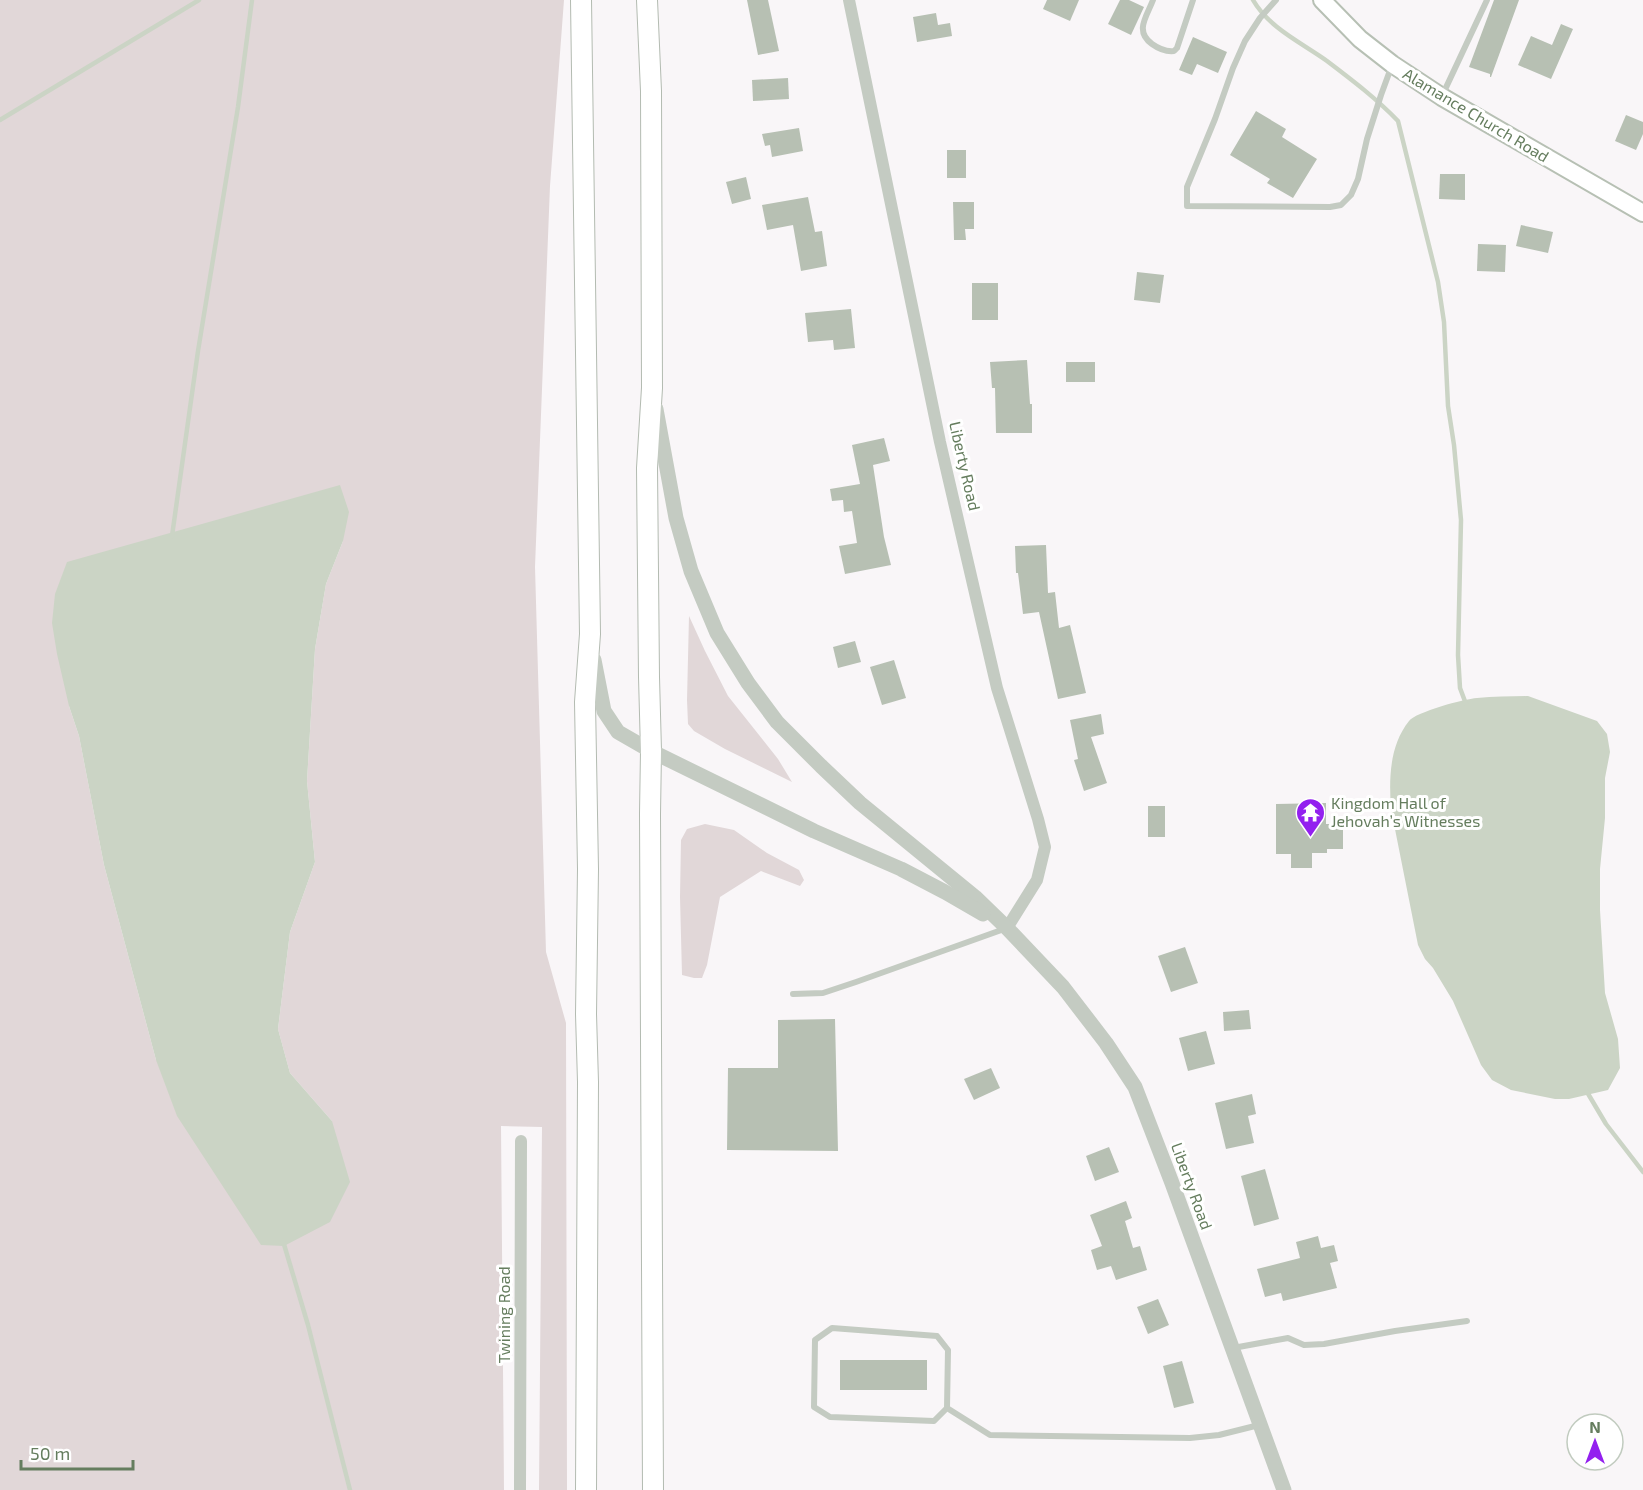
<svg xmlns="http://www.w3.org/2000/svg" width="1643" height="1490" font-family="'Exo 2',sans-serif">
<rect width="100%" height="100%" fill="#f9f6f8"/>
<!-- green -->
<g fill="#e1d7d8" fill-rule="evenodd">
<path d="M0,0H564L550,186L535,567L546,952L566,1023L567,1490H539L542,1127L501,1126L504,1490H0ZM343,541L326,584L315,649L307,781L315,862L290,932L278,1029L290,1073L332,1121L156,1060L104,865L79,736L69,706Z"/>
<polygon points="689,616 705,651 728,696 778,759 792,782 725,749 694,731 688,724 687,700"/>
<polygon points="705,824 734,830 767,853 799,870 804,880 800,886 761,871 720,897 707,965 702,978 694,978 682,975 680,897 681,840 687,829"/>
</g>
<!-- water -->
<g fill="#cbd4c5">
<polygon points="340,485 349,512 343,541 326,584 315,649 307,781 315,862 290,932 278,1029 290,1073 332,1121 350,1182 330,1222 284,1246 261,1245 177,1116 156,1060 104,865 79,736 69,706 57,654 52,623 55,594 67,562"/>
<path d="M1528,696L1597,721L1607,734L1610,752L1605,778V818L1600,869V910L1605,993L1618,1039L1620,1068L1608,1090L1569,1099H1555L1511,1090L1492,1080L1481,1065L1453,1001L1433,968L1425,959L1418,945L1391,809C1389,780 1389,746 1409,721C1416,712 1464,699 1477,698C1494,696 1511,697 1528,696Z"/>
</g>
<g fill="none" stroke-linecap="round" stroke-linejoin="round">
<!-- stream -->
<g stroke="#cbd4c5" stroke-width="4.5">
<path d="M1253,0C1269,28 1302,43 1327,61C1352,80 1377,99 1398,121L1438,282L1444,322L1448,406L1454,445L1461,520L1458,655L1460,688L1466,704"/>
<polyline points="0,120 199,0"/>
<polyline points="172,536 198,351 238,107 252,0"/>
<polyline points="1587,1092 1606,1124 1643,1172"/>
<polyline points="283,1241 308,1325 350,1490"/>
</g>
</g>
<!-- building -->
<g fill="#b7c0b3">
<polygon points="747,0 768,0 779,51 758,55"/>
<polygon points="1047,0 1079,0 1070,21 1043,9"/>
<polygon points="1120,0 1129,0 1144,7 1131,35 1108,24"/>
<polygon points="1494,0 1519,0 1491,77 1490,77 1490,74 1469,67"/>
<polygon points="936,13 938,25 950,23 952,36 917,42 913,17"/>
<polygon points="1561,24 1573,29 1551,79 1518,65 1531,36 1552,45"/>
<polygon points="1193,37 1227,52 1218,73 1197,64 1192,75 1179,70"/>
<polygon points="788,78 789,99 753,101 752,80"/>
<polygon points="1256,111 1286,129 1282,137 1317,159 1293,198 1267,183 1270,179 1230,155"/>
<polygon points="1626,115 1643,122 1643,134 1636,150 1615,141"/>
<polygon points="799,128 803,151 772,157 770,145 765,146 762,134"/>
<rect x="947" y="150" width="19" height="28"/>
<polygon points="1440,174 1465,174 1465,200 1439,199"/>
<polygon points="746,177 751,199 732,204 726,182"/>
<polygon points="808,197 815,232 822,231 827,266 801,271 793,225 767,230 762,205"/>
<polygon points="953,202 974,202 974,229 965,229 966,240 954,240"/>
<polygon points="1521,225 1553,232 1548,253 1516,246"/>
<polygon points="1478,244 1506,245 1505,272 1477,271"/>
<polygon points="1137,272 1164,275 1160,303 1134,300"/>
<rect x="972" y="283" width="26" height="37"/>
<polygon points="851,309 855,348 834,350 833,340 808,342 805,313"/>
<polygon points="1027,360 1030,404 1032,404 1032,433 996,433 995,388 992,388 990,362"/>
<rect x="1066" y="362" width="29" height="20"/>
<polygon points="884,438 890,461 873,465 884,537 891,565 845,574 839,546 857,543 852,511 844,512 843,500 832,501 830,489 860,484 852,445"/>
<polygon points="1046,545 1048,593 1055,592 1059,628 1070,625 1086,693 1058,699 1039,612 1023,614 1018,573 1016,573 1015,546"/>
<polygon points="855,641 861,662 838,668 833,647"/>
<polygon points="894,660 906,698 882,705 870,667"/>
<polygon points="1101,714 1104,734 1091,737 1107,783 1084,791 1074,760 1078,759 1070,720"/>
<polygon points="1326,803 1326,824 1343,824 1343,849 1327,849 1327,853 1312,853 1312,868 1291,868 1291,854 1276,854 1276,804"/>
<rect x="1148" y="806" width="17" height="31"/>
<polygon points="1185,947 1198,983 1171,992 1158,956"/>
<polygon points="1249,1010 1251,1029 1224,1031 1223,1012"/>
<polygon points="835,1019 838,1151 727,1150 728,1068 778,1068 778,1020"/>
<polygon points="1206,1031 1215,1064 1188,1071 1179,1038"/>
<polygon points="991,1068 1000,1088 974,1100 964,1079"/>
<polygon points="1252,1094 1256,1114 1248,1116 1254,1143 1226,1149 1215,1103"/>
<polygon points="1109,1147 1119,1172 1095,1181 1086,1156"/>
<polygon points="1265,1169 1279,1219 1254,1226 1241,1176"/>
<polygon points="1126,1201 1132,1218 1125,1221 1133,1248 1140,1246 1147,1270 1116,1280 1111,1266 1097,1270 1091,1250 1102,1246 1090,1215"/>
<polygon points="1318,1236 1321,1248 1334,1245 1338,1261 1330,1263 1337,1288 1283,1301 1281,1293 1265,1297 1257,1269 1300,1258 1296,1242"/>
<polygon points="1158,1299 1169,1325 1148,1334 1137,1307"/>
<rect x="840" y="1360" width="87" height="30"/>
<polygon points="1182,1361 1194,1403 1174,1408 1163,1366"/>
</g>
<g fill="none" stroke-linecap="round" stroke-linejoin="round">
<defs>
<polyline id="secondary" points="1322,0 1360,39 1392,64 1442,97 1643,213"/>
<g id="trunk">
<polyline points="581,0 590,634 585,702 588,869 586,1014 588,1082 586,1490"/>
<polyline points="647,0 651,91 652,388 647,468 649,677 651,751 650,814 653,1490"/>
</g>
</defs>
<!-- secondary casing -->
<use href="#secondary" stroke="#b7c0b4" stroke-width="20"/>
<!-- trunk casing -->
<use href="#trunk" stroke="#b3bbb1" stroke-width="22"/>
<!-- service -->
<g stroke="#c4cbc2" stroke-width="6">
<path d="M1153,0C1147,16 1134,31 1152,44C1159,49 1165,52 1174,51L1177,48L1193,0"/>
<polyline points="1276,0 1260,18 1245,41 1233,68 1215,119 1187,187 1187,206 1330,207 1341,205 1351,195 1358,179 1367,139 1381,95 1392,65"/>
<polyline points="1442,96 1487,0"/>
<polyline points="793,994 823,993 856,982 1007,928"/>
<polyline points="1233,1348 1288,1338 1304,1345 1324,1344 1395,1331 1467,1321"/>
<polyline points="947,1408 934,1421 830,1417 814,1407 815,1340 832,1328 937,1336 948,1350 947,1408 990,1435 1190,1438 1219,1435 1259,1425"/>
</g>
<!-- minor -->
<g stroke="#c4cbc2" stroke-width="12">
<polyline points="849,0 940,442 997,688 1038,819 1045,847 1037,880 1007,928"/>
<polyline points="520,1490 521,1141"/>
</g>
<!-- tertiary -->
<g stroke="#c4cbc2" stroke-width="15">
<polyline points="656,409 676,518 691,571 717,633 748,683 777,722 821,766 860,803 975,897 1007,928 1063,987 1106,1043 1135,1087 1172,1183 1284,1490"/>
<polyline points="594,660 604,711 618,732 651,751 814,831 901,869 945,892 983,914"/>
</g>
<!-- secondary -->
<use href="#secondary" stroke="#fff" stroke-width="16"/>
<!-- trunk -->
<use href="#trunk" stroke="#fff" stroke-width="20"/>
</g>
<!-- icons -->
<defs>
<symbol id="temple-pin" viewBox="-11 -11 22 30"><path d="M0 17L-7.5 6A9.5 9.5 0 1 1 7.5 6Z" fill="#9320ef" stroke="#fff"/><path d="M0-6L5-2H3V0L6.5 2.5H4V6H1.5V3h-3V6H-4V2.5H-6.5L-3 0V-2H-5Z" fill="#fff"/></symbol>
</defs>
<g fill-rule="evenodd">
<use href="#temple-pin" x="1294" y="796" width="33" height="45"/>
</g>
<g text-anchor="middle" stroke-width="6" stroke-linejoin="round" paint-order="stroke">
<!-- street labels -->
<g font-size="16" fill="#657d5e" stroke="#fff">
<text transform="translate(1476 115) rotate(31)" y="6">Alamance Church Road</text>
<text transform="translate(965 466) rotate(77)" y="6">Liberty Road</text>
<text transform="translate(1192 1186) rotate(70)" y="6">Liberty Road</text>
<text transform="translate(504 1315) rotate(-90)" y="6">Twining Road</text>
</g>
<!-- poi labels -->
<g font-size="16" fill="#657d5e" stroke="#fff" text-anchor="start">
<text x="1331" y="809">Kingdom Hall of<tspan x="1331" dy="18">Jehovah’s Witnesses</tspan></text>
</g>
</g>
<!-- north arrow -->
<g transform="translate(1595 1442)"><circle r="28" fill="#ffffff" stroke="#c1cbbf" stroke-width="1.5"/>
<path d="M0-4.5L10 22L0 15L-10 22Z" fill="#9320ef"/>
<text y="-9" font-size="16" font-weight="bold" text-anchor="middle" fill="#657d5e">N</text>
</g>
<!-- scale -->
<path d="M21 1460v9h112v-9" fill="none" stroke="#657d5e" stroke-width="3"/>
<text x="30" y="1460" font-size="18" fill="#657d5e" stroke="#ffffff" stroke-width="4.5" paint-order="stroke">50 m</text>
</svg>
